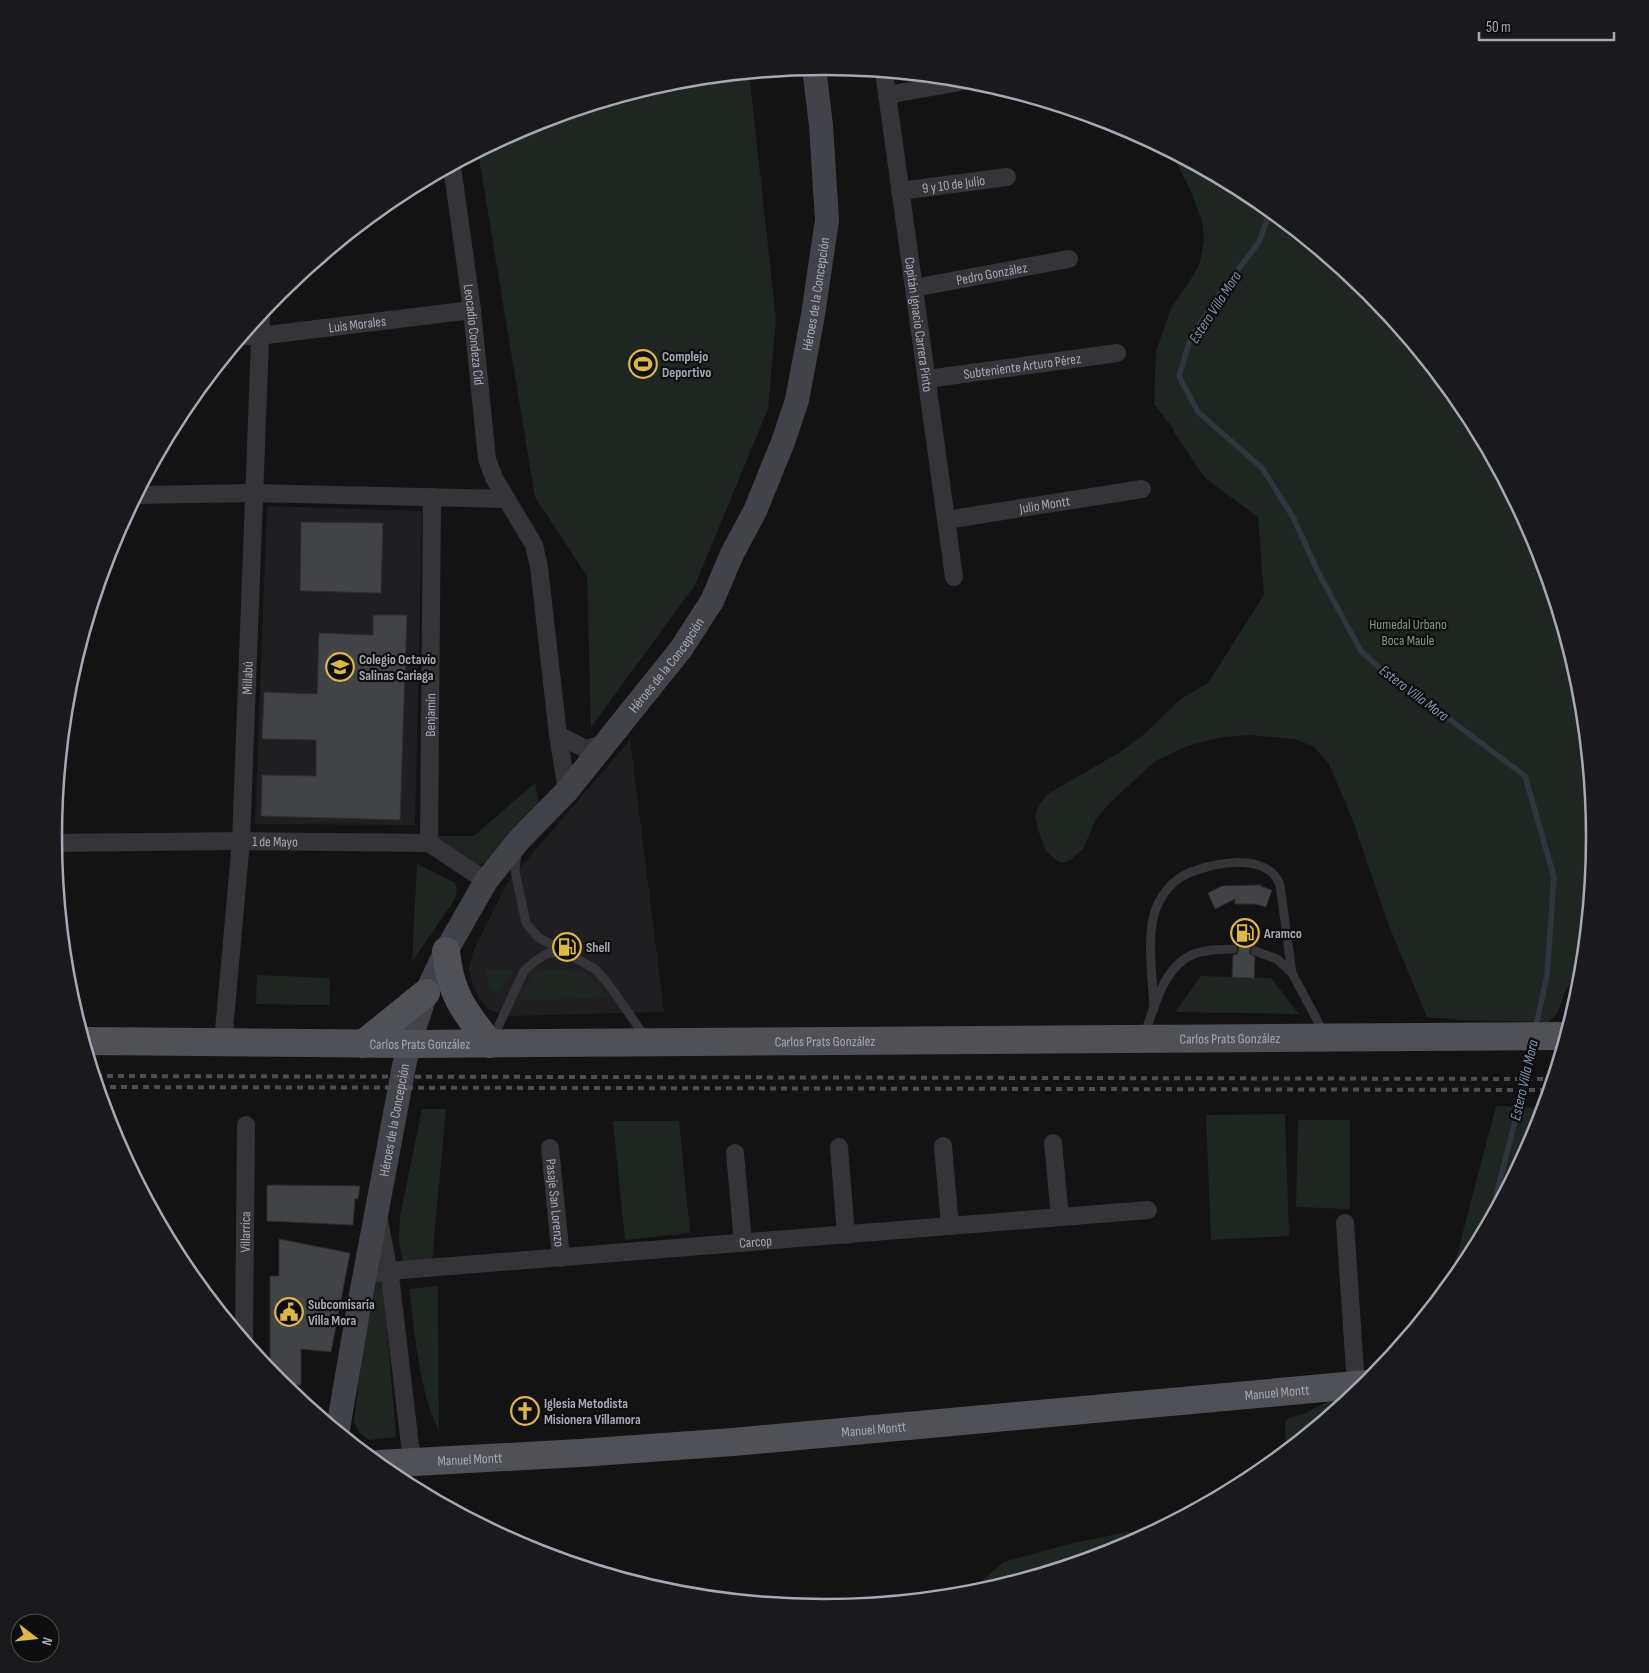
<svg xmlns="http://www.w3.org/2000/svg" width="1649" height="1673" font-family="'Sofia Sans Condensed',sans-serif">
<rect width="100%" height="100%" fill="#131314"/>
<!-- built -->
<g fill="#1f1f21">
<polygon points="267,506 422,511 415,825 255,824"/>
<polygon points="630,740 664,1012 509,1016 491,1011 480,1000 472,984 469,968 474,949 507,883"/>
</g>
<!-- green -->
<g fill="#1f2621">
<polygon points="749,73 776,319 768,409 695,585 591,727 587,576 535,497 478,152 530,124 674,81"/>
<polygon points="1171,152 1253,196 1370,292 1466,409 1537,542 1580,686 1583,715 1581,724 1582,753 1587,757 1595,837 1583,960 1566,990 1557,1014 1548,1022 1459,1020 1427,1017 1389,926 1353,821 1329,764 1313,746 1294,739 1251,735 1222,737 1190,745 1155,761 1110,803 1096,819 1083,849 1070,860 1063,863 1059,862 1046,851 1038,830 1035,815 1039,805 1048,794 1120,752 1142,736 1181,699 1208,683 1264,595 1258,517 1205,478 1174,432 1173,428 1154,404 1156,352 1171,308 1193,276 1200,263 1204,239 1202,221 1190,189"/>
<polygon points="535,783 539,803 488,860 480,865 474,866 437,842 439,836 474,836"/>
<polygon points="417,864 455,883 457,890 455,899 412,962"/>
<polygon points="536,969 584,971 609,997 517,1001"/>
<polygon points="485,970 514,970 497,996 489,987"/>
<polygon points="257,975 329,978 330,1005 256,1004"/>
<polygon points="1201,976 1271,978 1299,1014 1175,1012"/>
<polygon points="1496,1106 1544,1108 1536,1132 1465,1265 1449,1285"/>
<polygon points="422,1109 446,1109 432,1260 403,1262 399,1241 400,1216"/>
<polygon points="1285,1114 1289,1236 1211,1240 1206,1115"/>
<polygon points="1298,1120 1350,1120 1350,1209 1296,1207"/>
<polygon points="613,1121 679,1121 690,1233 625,1240"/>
<polygon points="383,1280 396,1437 368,1440 358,1431 354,1422 371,1281"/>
<path d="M438,1286L439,1431C419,1391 415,1333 409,1289Z"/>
<polygon points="1351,1397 1286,1450 1285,1423 1288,1418 1303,1414 1331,1400"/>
<polygon points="1127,1532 1150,1532 1119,1549 975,1592 968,1593 1004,1562 1069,1544"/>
</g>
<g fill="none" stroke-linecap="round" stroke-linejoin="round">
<!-- stream -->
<g stroke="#2f363d" stroke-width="5.5">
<polyline points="1271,210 1259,242 1221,292 1191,337 1179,376 1198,412 1262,468 1293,517 1318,572 1361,651 1395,682 1433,707 1525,776 1554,877 1547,975 1535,1030"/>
<polyline points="1490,1219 1523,1090 1532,1044"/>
</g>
</g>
<!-- building -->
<g fill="#424347" stroke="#2d2d30">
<polygon points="301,522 383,523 381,593 300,591"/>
<polygon points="373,615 407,615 400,820 261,816 262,775 316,776 316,740 262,739 264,692 317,694 319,633 373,635"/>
<polygon points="1262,885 1260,886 1272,890 1266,907 1255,904 1235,904 1235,899 1215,909 1208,893 1222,886"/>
<polygon points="1234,932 1256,933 1255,945 1251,947 1249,952 1251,955 1255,957 1254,978 1232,977 1233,955 1237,954 1239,949 1238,945 1233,943"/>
<polygon points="267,1185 360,1186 358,1199 355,1199 353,1225 267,1221"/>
<polygon points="279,1239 350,1253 331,1352 301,1349 301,1385 284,1385 270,1370 270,1276 279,1276"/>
</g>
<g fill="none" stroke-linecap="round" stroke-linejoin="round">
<!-- lane -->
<g stroke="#343439" stroke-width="9">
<polyline points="517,852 515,871 526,923 538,937 595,969 607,982 646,1038"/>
<polyline points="1255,951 1277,959 1292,973 1324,1033"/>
<path d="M1154,1009C1153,979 1145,933 1157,906C1162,895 1170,884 1181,877C1206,863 1268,850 1280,885L1292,973"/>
<path d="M1144,1035C1155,1007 1163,966 1194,954C1206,949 1220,950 1233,949"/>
<polyline points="492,1040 524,971 534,962 548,953 566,952"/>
</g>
<!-- street -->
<g stroke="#343439" stroke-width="18">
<path id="s1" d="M884,72L954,577"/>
<polyline points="887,95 971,80"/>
<path id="s2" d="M452,166L472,310L487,459L494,478L534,545L539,567L558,735L567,791"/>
<path id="s3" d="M900,191L1007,177"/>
<path id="s4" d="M914,288L1069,259"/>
<path id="s5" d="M243,336H259L472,310"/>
<path id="s6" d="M927,379L1117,353"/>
<polyline points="137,495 253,493 506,499"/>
<path id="s7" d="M946,520L1142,489"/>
<polyline points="558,735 586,749 607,743"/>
<path id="s8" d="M54,843L241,841L429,843L486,881"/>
<path id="s9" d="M429,843L432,497"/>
<path id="s10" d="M223,1042L241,841L261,314"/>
<polyline points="1053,1143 1060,1217"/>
<polyline points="943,1146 950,1226"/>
<polyline points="839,1147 846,1235"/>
<path id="s11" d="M550,1148L561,1258"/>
<polyline points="735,1153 743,1243"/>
<polyline points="379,1220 391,1284 412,1462"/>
<polyline points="1345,1223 1356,1385"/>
<path id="s12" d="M365,1275L389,1271L1148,1210"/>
<path id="s13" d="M244,1338L246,1125"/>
</g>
<!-- secondary -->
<path stroke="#424349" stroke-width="24" id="s14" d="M338,1429L360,1300L404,1066L409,1044L426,993L446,951L486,881L519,840L567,791L681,649L712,601L732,554L755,511L783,442L797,400L813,315L827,220L821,126L814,67"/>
<!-- primary -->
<g stroke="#505157" stroke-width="28">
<path d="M446,951C450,994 464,1011 490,1044"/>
<path id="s15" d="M85,1041L409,1044L1566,1036"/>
<polyline points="363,1044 426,993"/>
<path id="s16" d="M379,1464L580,1453L733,1442L1367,1384"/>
</g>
<!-- rail -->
<g stroke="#4d4e54" stroke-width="4" stroke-dasharray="6 5" stroke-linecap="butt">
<polyline points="96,1076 1553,1079"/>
<polyline points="99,1087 1549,1090"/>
</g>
</g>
<!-- icons -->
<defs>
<symbol id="stadium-ring" viewBox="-11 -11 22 22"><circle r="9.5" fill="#0e0e0f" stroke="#deb941" stroke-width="1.5"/><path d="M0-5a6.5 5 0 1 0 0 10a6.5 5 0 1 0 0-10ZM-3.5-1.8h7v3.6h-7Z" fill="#deb941"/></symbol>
<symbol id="school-ring" viewBox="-11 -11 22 22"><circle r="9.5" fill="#0e0e0f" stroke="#deb941" stroke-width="1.5"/><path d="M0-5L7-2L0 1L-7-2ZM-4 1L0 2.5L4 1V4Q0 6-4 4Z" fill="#deb941"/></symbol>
<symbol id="fuel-ring" viewBox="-11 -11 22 22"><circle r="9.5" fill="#0e0e0f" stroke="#deb941" stroke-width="1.5"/><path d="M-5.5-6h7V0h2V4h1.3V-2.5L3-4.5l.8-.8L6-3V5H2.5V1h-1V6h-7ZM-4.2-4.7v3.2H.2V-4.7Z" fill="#deb941"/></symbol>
<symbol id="civic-ring" viewBox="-11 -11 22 22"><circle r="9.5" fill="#0e0e0f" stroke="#deb941" stroke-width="1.5"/><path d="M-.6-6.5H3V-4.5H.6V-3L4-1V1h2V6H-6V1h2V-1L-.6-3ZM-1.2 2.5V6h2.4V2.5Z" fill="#deb941"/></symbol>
<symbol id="church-ring" viewBox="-11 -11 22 22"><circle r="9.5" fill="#0e0e0f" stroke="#deb941" stroke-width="1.5"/><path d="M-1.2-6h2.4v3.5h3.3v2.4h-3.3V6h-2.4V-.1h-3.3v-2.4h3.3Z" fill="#deb941"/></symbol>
</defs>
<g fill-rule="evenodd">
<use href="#stadium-ring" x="627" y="348" width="32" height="32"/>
<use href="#school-ring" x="324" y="651" width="32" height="32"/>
<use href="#fuel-ring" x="1229" y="917" width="32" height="32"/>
<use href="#fuel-ring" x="551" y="931" width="32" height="32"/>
<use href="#civic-ring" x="273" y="1296" width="32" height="32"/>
<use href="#church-ring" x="509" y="1395" width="32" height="32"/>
</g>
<g text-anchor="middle" stroke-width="4.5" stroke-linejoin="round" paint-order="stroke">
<!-- street labels -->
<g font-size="14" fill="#a6a8b3" stroke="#0e0e0f">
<text dy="5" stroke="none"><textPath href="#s3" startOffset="54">9 y 10 de Julio</textPath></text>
<text dy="5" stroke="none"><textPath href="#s4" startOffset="79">Pedro González</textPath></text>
<text dy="5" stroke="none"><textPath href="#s14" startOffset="1259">Héroes de la Concepción</textPath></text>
<text dy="5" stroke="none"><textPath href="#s5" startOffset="115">Luis Morales</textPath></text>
<text dy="5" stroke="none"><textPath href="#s1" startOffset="255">Capitán Ignacio Carrera Pinto</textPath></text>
<text dy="5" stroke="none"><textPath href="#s2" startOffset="170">Leocadio Condeza Cid</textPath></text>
<text dy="5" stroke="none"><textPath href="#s6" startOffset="96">Subteniente Arturo Pérez</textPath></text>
<text dy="5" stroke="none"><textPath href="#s7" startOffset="100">Julio Montt</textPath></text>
<text dy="5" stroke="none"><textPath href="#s14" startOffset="854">Héroes de la Concepción</textPath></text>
<text dy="5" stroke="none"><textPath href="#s10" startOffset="365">Millabú</textPath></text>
<text dy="5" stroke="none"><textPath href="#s9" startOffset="128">Benjamín</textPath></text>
<text dy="5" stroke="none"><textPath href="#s8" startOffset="221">1 de Mayo</textPath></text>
<text dy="5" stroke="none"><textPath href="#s15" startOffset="1145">Carlos Prats González</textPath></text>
<text dy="5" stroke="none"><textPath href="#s15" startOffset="740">Carlos Prats González</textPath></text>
<text dy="5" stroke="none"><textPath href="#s15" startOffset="335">Carlos Prats González</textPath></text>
<text dy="5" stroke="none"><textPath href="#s14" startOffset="314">Héroes de la Concepción</textPath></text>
<text dy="5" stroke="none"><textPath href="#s11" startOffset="55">Pasaje San Lorenzo</textPath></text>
<text dy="5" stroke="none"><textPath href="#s13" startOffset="106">Villarrica</textPath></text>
<text dy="5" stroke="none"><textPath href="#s12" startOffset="392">Carcop</textPath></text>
<text dy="5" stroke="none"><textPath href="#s16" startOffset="901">Manuel Montt</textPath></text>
<text dy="5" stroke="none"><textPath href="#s16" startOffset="496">Manuel Montt</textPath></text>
<text dy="5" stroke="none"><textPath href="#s16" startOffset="91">Manuel Montt</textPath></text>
</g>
<!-- poi labels -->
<g font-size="14" font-weight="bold" fill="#a6a8b3" stroke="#0e0e0f" text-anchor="start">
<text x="662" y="361">Complejo<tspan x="662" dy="16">Deportivo</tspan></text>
<text x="359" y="664">Colegio Octavio<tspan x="359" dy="16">Salinas Cariaga</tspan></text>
<text x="1264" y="938">Aramco</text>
<text x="586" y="952">Shell</text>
<text x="308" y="1309">Subcomisaría<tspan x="308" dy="16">Villa Mora</tspan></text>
<text x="544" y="1408">Iglesia Metodista<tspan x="544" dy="16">Misionera Villamora</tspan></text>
</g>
<!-- park labels -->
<g font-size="14" fill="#7f9c83" stroke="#0e0e0f">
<text x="1408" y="629">Humedal Urbano<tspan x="1408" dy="16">Boca Maule</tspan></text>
</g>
<!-- water labels -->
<g font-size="15" font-style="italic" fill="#8092ab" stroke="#0e0e0f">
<text transform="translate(1215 307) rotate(-57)" y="5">Estero Villa Mora</text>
<text transform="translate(1414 693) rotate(37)" y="5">Estero Villa Mora</text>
<text transform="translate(1524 1080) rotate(-77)" y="5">Estero Villa Mora</text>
</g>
</g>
<!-- crop -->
<path d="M0 0H1649V1673H0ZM62 837a762 762 0 1 1 1524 0a762 762 0 1 1-1524 0Z" fill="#1a1a1c" fill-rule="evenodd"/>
<path fill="none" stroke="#a6a8b3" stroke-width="2.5" d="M62 837a762 762 0 1 1 1524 0a762 762 0 1 1-1524 0Z"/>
<!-- north arrow -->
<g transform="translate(35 1638) rotate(106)"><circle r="24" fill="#0e0e0f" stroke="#4b4c51"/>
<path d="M0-4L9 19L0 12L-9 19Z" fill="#deb941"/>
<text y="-8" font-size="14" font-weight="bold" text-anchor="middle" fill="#a6a8b3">N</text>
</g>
<!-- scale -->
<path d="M1479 32v8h135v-8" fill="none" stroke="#a6a8b3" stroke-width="2.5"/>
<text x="1486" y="32" font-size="15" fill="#a6a8b3" stroke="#0e0e0f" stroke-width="4" paint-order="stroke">50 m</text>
</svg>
